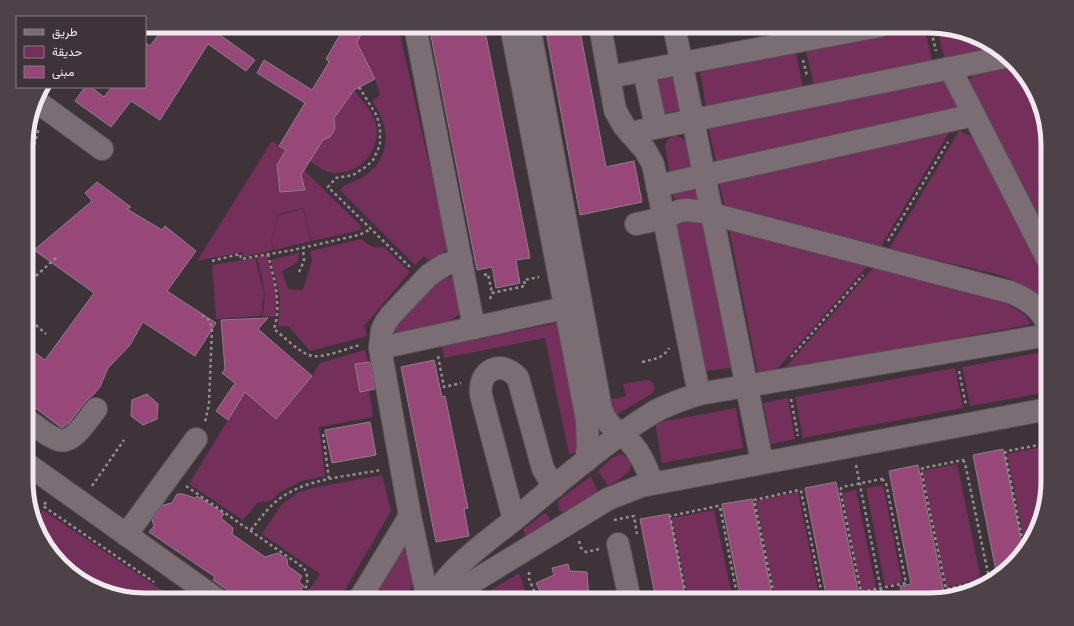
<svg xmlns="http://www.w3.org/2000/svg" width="1074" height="626" font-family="Literata,Vazirmatn,serif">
<rect width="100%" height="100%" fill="#3e3339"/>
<!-- green -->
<g fill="#74305a">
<path d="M367,26H398L448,248L432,264L424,256L415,265L340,190C346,182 355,182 363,177C392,158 391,127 372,101L380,95L375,79L356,43L358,36Z"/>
<polygon points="925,28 932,63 814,86 806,51"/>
<polygon points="937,28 989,42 997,50 945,60"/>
<polygon points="796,53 803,88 706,106 700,72"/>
<polygon points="1013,65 1028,79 1048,137 1048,241 969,82 973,74 981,71"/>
<polygon points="674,76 681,110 661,114 654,80"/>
<polygon points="941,76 963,113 717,166 708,126"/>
<path d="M354,90C361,100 371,109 375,121C382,143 367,169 344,172C339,173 333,174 328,172C322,170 316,165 310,161L315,152V137H330C335,131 336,125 332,118Z"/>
<polygon points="951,129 881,246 725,208 719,181"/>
<path d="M959,131L969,135L977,143L1048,276V309C1033,292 1022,283 1000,275L889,249Z"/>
<path d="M674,136C680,136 683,138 686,143L691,172L670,176L665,146C667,140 669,138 674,136Z"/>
<polygon points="272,141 286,151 280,160 296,174 278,176 280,192 305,189 301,174 304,170 360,225 361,230 312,241 303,208 279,214 271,240 273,250 244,257 242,252 197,261"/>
<path d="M696,186L698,201C689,201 673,204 672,193Z"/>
<polygon points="303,209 311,241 274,250 271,240 279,215"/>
<polygon points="675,218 699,221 703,224 732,367 730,368 706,371"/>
<polygon points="729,229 869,264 771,376 759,379"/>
<path d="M362,239C368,246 375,249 384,247L410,272L364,326L367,336L310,351L288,326H278L280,297L271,260L299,253L298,262L282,271L288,289L303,290L312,260L310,251Z"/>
<path d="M267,255L277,297L275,317L262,316C268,295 262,278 257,257Z"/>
<polygon points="255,258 264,293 261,316 216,319 212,265"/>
<polygon points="874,267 1004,302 1025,315 1031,324 785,372 784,369"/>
<polygon points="445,276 453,278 455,281 460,310 458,315 450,321 402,333 395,332 393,329 427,287"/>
<polygon points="557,323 583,451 569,454 545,338 444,358 442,346"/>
<polygon points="365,350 368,362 355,364 360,391 369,390 373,417 319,427 325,476 301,481 280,492 271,501 258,502 243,520 189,484 245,392 276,418 312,376 320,363"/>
<polygon points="1048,351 1048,392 970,406 962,367"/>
<polygon points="955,368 963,408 803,438 795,397"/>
<path d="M646,380C653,381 656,386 653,393L619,413L614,419L604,401L626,396L623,384Z"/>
<polygon points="788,398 795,439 771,444 763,403"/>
<polygon points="736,408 743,448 662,463 655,423"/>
<polygon points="1041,447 1048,481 1048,489 1032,541 1026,547 1007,454"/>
<path d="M620,454C624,455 628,457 630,462C634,474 616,480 608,486L598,471L612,458Z"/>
<polygon points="957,464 981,579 946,587 922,471"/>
<polygon points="382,475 391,511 339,600 302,600 320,574 262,534 282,504 299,492 312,488"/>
<polygon points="591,476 598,492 566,512 562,512 559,510 558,502 560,499"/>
<polygon points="883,485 902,582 885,586 866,488"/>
<polygon points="856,490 876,588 861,591 842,493"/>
<polygon points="798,492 820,600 776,600 756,501"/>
<polygon points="43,510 176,600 145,600 85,584 46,547 36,520"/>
<polygon points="714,510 733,600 689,600 672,518"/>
<polygon points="544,513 546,514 550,518 548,523 529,536 524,534 524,529"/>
<polygon points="403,542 413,583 410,590 398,600 367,600"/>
<polygon points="519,573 528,600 475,600"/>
</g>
<!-- building -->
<g fill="#984878" stroke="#8c8086">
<polygon points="165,26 215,26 223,31 220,35 255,60 246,71 208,44 160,120 131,101 111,127 75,101 85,87 91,87 104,97 111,88 109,87 145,87 145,42 150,46"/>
<polygon points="429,26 484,26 530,258 516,260 520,283 496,288 492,267 477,270"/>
<polygon points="545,26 579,26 606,167 634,161 642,202 580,215"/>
<polygon points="342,31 361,34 357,43 375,79 354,90 334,118 335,128 333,133 330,137 323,140 301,175 305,190 280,192 277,165 286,150 279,146 305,103 257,73 264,60 312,90 329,62 326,59"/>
<polygon points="97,182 131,207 127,209 162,230 165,226 196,251 167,291 216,323 195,356 143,322 130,345 108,368 100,387 94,394 86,401 69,423 62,428 27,402 27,347 45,360 94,293 34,250 92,201 85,193"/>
<polygon points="268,318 258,329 312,376 276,419 245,392 228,420 216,411 235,383 222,373 225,369 221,320"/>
<polygon points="434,360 442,397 445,396 468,508 464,509 469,536 436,542 401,367"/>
<polygon points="370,362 375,389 360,392 355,364"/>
<polygon points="147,394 158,404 157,419 143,425 131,416 132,400"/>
<polygon points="370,422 376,455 332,463 325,430"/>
<polygon points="1003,449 1023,550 997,576 973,455"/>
<polygon points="918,465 945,597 937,600 903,600 900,586 911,584 889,471"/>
<polygon points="836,482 860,600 827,600 805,488"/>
<polygon points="177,494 183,494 195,498 197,496 224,514 221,518 233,528 232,534 265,557 278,553 287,559 288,566 302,576 299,582 304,586 294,600 241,600 213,580 215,577 149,532 154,526 152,520 163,505 172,503"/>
<polygon points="752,499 773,600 741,600 722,504"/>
<polygon points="669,514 686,600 656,600 640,519"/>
<polygon points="568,564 570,571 587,572 589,600 544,600 536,583 554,575 552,568"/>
</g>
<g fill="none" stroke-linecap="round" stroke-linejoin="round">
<defs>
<g id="minor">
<polyline points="415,26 474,328"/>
<polyline points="511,26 587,420 588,447 586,461"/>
<path d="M529,26L601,409C607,427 617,429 629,441C641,453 647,468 652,483"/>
<polyline points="600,26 615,110 624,126 645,150 653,164 699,394"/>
<polyline points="674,26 762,462"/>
<polyline points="950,68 1048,260"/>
<polyline points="644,71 656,127"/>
<polyline points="609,77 879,26"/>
<polyline points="36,101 102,149"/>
<polyline points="630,133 1005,57"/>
<polyline points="657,186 974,115"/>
<path d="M636,224L664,218L679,211L687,210L704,212L1010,292C1027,299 1041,308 1048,326"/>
<polyline points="380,348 565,308"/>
<path d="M27,420C36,426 46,435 56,439C72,447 87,420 96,409"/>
<polyline points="27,464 218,600"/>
<path d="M514,520L481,395C478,369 502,359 518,378L543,469L554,487"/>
<polyline points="126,535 196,439"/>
<polyline points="618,544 630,600"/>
<polyline points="359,600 410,516"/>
<polyline points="428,600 410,516 380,348 382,330 386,322 391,315 429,275 444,265 461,260"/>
<path d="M433,600C446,568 495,536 521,514C564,478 607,441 654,412C668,404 684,399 699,394L1048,335"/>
<polyline points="440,600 471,583 608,499 641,486 1048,409"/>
</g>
</defs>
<!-- minor casing -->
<use href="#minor" stroke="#595155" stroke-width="24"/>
<!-- path -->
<g stroke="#958c91" stroke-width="2.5" stroke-dasharray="3 3" stroke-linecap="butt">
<polyline points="709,26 711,37"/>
<polyline points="930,26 936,51"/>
<polyline points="803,60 807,76"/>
<polyline points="359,87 377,116 380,128 380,145 373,160 367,166 353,175 336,178 328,187 410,267"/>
<polyline points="27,192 30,160 39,128"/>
<polyline points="888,241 948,142"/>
<path d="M268,254C274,280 282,303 274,329C283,336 299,352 309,355C320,360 348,348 360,345"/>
<polyline points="212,261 240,254 241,259 293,250 359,235 371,229"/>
<polyline points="299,272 304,261 303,248"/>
<polyline points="484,275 488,274 492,293"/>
<polyline points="27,284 57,257"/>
<polyline points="490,299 492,293 525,286 524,280 539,277"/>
<polyline points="202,315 209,320 212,328 209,404 205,422"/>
<polyline points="27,317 46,334"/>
<polyline points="438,356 444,387 461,383"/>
<polyline points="791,357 863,275"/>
<path d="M642,362C653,359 663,359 669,348"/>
<polyline points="959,371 966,405"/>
<polyline points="791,399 798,436"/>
<polyline points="323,434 329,479"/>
<polygon points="963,460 965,463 989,578 987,580 946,589 921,470 923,468"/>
<polyline points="856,465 883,600"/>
<polygon points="882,479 886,483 906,583 861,592 840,490 842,487"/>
<polyline points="92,486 124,440"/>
<path d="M186,486L304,568C311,581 306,589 298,600"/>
<polyline points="46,502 43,506 154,582"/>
<polyline points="614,520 634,516 637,534"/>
<path d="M251,530C258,521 265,512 273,504C302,478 345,477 381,470"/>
<polyline points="579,541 581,548 586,552 599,549"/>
<polyline points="1024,548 1005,453 1007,451 1044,444 1046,445 1048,450"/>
<polyline points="529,572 529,579 538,600"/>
<polyline points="687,600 670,516 718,506 720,507 738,600"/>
<polyline points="775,600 754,500 799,490 801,491 823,600"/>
</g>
<!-- minor -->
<use href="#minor" stroke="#7a6e74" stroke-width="22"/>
</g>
<!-- crop -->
<path d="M0 0H1074V626H0ZM145 33H929A112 112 0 0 1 1041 145V481A112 112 0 0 1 929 593H145A112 112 0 0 1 33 481V145A112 112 0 0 1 145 33Z" fill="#4c4247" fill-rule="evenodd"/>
<path fill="none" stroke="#f0e9ed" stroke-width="5" d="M145 33H929A112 112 0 0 1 1041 145V481A112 112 0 0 1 929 593H145A112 112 0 0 1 33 481V145A112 112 0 0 1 145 33Z"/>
<!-- legend -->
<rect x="16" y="16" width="130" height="72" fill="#3e3339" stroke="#857c81"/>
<rect x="24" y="29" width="20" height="6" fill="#7a6e74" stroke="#857c81"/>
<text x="52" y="36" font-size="12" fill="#f0e9ed">طريق</text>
<rect x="24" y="46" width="20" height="12" fill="#74305a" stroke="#857c81"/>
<text x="52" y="56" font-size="12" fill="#f0e9ed">حديقة</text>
<rect x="24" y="66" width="20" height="12" fill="#984878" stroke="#857c81"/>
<text x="52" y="76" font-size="12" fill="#f0e9ed">مبنى</text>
</svg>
